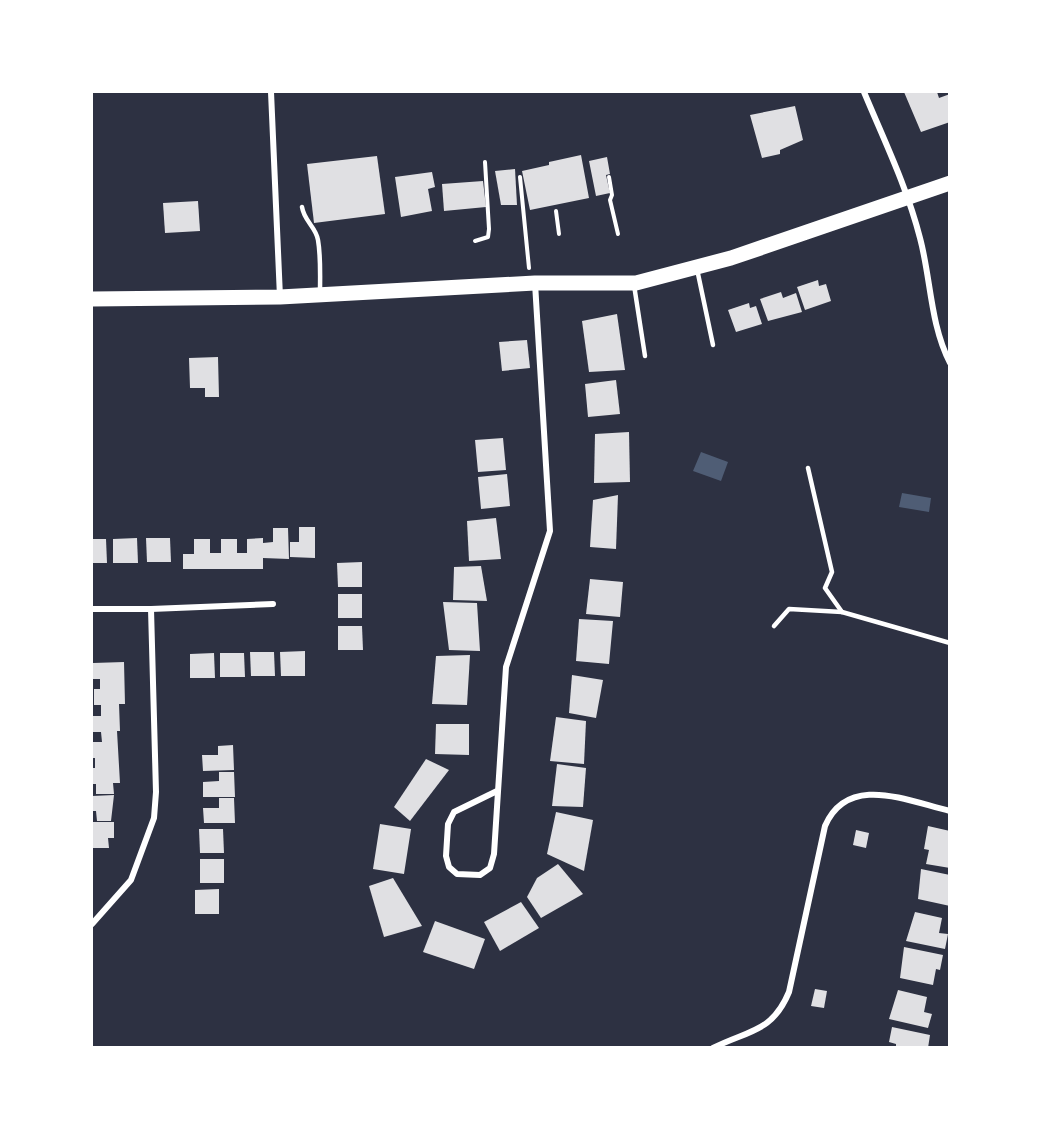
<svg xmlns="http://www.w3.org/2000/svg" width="1041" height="1139" font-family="'Golos Text',sans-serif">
<rect width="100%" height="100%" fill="#2d3142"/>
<!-- water -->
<g fill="#4f5d75">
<polygon points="701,452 728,462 721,481 693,471"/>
<polygon points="902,493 931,498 929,512 899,507"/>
</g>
<!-- building -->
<g fill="#e0e0e3">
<polygon points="904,92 937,92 939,98 950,94 950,122 921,132"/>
<polygon points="795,106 803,140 780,150 780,154 762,158 750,115"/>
<polygon points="581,155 589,198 530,210 522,171 549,165 549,162"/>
<polygon points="377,156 385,214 314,223 307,164"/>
<polygon points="607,157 610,174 606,175 610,193 596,196 589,161"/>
<polygon points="515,169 517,205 501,205 495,171"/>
<polygon points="432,172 435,187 428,189 432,211 401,217 395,177"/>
<polygon points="483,181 486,207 444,211 442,184"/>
<polygon points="198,201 200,231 165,233 163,203"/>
<polygon points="818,280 819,286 826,284 831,301 805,310 797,287"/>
<polygon points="781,292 783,298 796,293 802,312 768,321 760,299"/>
<polygon points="749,303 750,308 756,306 762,324 736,332 728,310"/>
<polygon points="617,314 625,370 589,372 582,321"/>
<polygon points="527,340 530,368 502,371 499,342"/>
<polygon points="218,357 219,397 205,397 205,388 190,388 189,358"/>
<polygon points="616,380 620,414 588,417 585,384"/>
<polygon points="629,432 630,482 594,483 595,434"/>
<polygon points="503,438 506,470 478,472 475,440"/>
<polygon points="507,474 510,506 481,509 478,477"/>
<polygon points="618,495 616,549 590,547 593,500"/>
<polygon points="496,518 501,559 469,561 467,521"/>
<polygon points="299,527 315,527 315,558 290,557 290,542 299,542"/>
<polygon points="273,528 288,528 289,559 263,558 263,569 183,569 183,554 194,554 194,539 210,539 210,553 221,553 221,539 237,539 237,553 247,553 247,539 263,538 263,543 273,542"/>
<polygon points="137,538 138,563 113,563 113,539"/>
<polygon points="146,538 170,538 171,562 147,562"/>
<polygon points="92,539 106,539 107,563 92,563"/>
<polygon points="362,562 362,587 338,587 337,563"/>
<polygon points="481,566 487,601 453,600 454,567"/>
<polygon points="590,579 623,582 620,617 586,614"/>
<rect x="338" y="594" width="24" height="24"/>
<polygon points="443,602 477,603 480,651 449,650"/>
<polygon points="579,619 613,621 609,664 576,661"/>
<polygon points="338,626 362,626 363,650 338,650"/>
<polygon points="305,651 305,676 281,676 280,652"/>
<polygon points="250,652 274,652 275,676 251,676"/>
<polygon points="214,653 215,678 190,678 190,654"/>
<polygon points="220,653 244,653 245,677 220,677"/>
<polygon points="470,655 467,705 432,704 436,656"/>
<polygon points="124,662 125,704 119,704 120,731 117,731 120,783 113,783 114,794 96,794 96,784 92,784 92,768 95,768 95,758 92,758 92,742 102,742 101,732 92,732 92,716 101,716 101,705 94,705 94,689 100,689 100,679 93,679 93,663"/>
<polygon points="572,675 603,680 596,718 569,713"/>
<polygon points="556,717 586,721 584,764 550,761"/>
<polygon points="436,724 469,724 469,755 435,754"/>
<polygon points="233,745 234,770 203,771 202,755 218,755 218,746"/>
<polygon points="426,759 449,770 410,821 394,807"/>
<polygon points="557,764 586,768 583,807 552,806"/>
<polygon points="219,772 234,772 235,797 203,797 203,782 219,781"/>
<polygon points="114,795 111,821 97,821 96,811 92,811 92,796"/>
<polygon points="219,798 234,798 235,823 204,823 203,808 219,808"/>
<polygon points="556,812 593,820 584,871 547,854"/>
<polygon points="92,822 114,822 114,838 108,838 109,848 92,848"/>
<polygon points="380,824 411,829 404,874 373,869"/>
<polygon points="928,826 950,831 950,868 926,864 929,850 924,849"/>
<polygon points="199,829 223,829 224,853 200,853"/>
<polygon points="856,830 869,833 866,848 853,845"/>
<rect x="200" y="859" width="24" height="24"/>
<polygon points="558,864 583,894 541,918 527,897 537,878"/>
<polygon points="921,869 950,875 950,906 918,899"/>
<polygon points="393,878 422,926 384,937 369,886"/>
<polygon points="219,889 219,914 195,914 195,890"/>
<polygon points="521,902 539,928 500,951 484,922"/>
<polygon points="915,912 942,918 939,933 948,934 945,949 906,941"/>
<polygon points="435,921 485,939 474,969 423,952"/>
<polygon points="904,947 943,955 940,970 936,969 933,985 900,978"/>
<polygon points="815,989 827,991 824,1008 811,1006"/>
<polygon points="898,990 927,997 924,1012 932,1014 928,1028 889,1019"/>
<polygon points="892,1027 930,1035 928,1048 896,1048 896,1044 889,1042"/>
</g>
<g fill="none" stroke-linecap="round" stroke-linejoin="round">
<!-- path -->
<g stroke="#fff" stroke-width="4">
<polyline points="520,177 529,268"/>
<polyline points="609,177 612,195 610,200 618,234"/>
<polyline points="556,211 559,234"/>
<polyline points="475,241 488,237 489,229 485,162"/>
</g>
<!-- service -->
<g stroke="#fff" stroke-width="4.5">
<path d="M302,207C304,221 316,227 318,240C321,257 320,276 320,293"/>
<polyline points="697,269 713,345"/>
<polyline points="634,285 645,356"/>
<polyline points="808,468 832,572 825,588 842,612"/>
<polyline points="774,626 789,609 842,612 950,643"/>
</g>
<!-- minor -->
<g stroke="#fff" stroke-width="6">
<polyline points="271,92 280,297"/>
<path d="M864,92C884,140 907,187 920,238C931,279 930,324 950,363"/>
<polyline points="92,609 151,609 156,792 154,818 131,880 92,924"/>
<polyline points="151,609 273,604"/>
<polyline points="497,791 454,812 448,824 446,856 449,867 457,874 480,875 490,868 494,854 506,667 550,531 535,283"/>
<path d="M713,1048C748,1030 772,1033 789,992L825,826C848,773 907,801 950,811"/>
</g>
<!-- primary -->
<polyline stroke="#fff" stroke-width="15" points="92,299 280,297 535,283 636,283 731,258 950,183"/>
</g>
<!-- border -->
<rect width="1041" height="1139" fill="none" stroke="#ffffff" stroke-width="186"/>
</svg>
